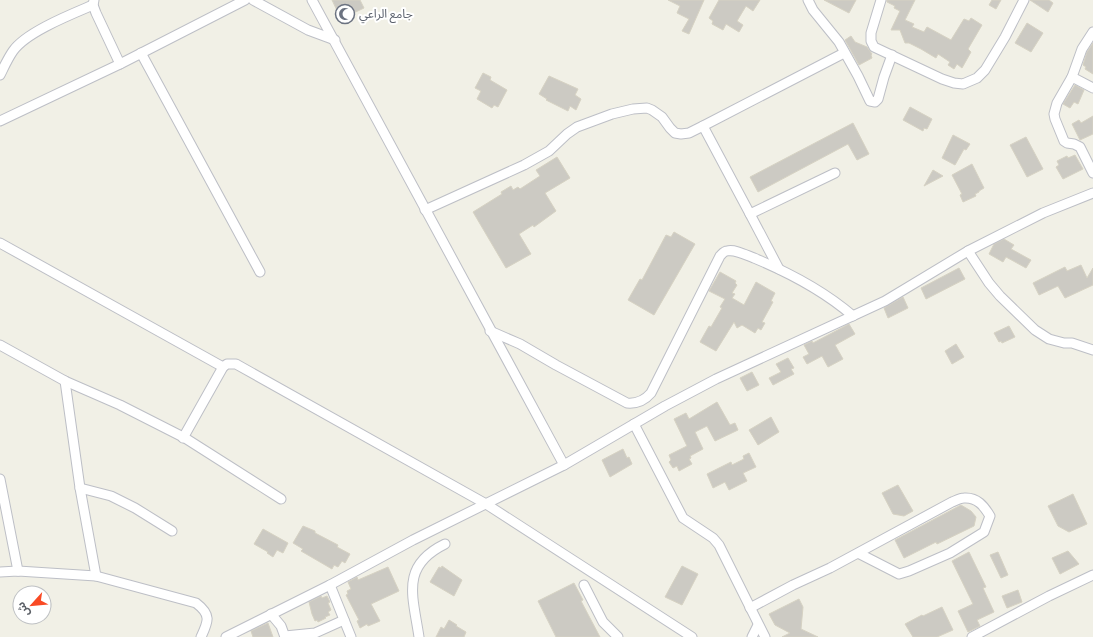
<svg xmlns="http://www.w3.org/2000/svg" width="1093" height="637" font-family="'Source Sans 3','Noto Sans Arabic',sans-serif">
<rect width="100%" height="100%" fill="#f1f0e6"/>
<!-- building -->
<g fill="#cccac3" stroke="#d6d2c3">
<polygon points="332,0 360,0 364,8 341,19"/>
<polygon points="668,0 704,0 689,34 682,31 689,19 677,13 680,6"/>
<polygon points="719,0 760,0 753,11 746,6 737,21 743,25 739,32 726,24 723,30 712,24 713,21 709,18"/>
<polygon points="824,0 856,0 849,13"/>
<polygon points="887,0 915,0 905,20 914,24 912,27 924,32 927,27 951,40 964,19 969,21 971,18 982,25 968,49 971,52 962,68 957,64 954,69 948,65 950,62 938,54 936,58 921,49 909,43 905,43 900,30 891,30 900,11 894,8 895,6 887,2"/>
<polygon points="992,0 1001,0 996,9 989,5"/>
<polygon points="1030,0 1049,0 1053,3 1048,12"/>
<polygon points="1027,23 1043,33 1031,52 1015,43"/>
<polygon points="851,36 855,42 867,47 872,54 871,55 872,58 859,65 845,40"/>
<polygon points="1093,43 1093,74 1085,69 1086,67 1083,65 1087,52"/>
<polygon points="483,73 491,77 490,80 507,90 498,107 494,105 492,108 477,99 481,91 475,88"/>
<polygon points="549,76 578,89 575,95 581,99 576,110 570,106 568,111 546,100 547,99 539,94"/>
<polygon points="1075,85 1084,90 1078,104 1074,102 1070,108 1063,104"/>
<polygon points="910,107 932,119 927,129 924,128 923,131 903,120"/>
<polygon points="1093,116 1093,134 1080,140 1072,124 1079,120 1081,123"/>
<polygon points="853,123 869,154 857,160 848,144 758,192 750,177"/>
<polygon points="953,135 970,144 966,150 964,149 955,165 942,158"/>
<polygon points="1026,137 1043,169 1027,177 1010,145"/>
<polygon points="1075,155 1083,169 1063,179 1056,167 1059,165 1057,161 1067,156 1068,158"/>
<polygon points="557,157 570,178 545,193 556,211 534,227 533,225 519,234 531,254 506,268 473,212 502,194 501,192 511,186 513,190 518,187 520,189 540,176 536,170"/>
<polygon points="972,164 984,188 979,191 979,192 975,194 976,196 963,202 960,195 962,194 952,175"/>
<polygon points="933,170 943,176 924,186"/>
<polygon points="674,232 695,244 654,315 628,300 640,279 642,280 666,235 671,237"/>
<polygon points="1004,239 1014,245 1011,249 1031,260 1026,268 1006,257 1003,262 989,254 994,244"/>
<polygon points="1081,265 1087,278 1093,268 1093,285 1065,298 1058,286 1039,295 1033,283 1065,267 1067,271"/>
<polygon points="959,268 965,279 926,299 921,288"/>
<polygon points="720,272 736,281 735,283 737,285 732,293 735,294 732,298 744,305 756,282 775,293 771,301 773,302 762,322 765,323 761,330 758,328 755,333 742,325 737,328 734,322 716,351 700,342 709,326 711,327 722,308 720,307 725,299 709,291"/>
<polygon points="903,297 908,308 888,318 884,308"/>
<polygon points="849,324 855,334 835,345 843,359 828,367 822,356 807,364 803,357 809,354 804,345 812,341 813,343"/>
<polygon points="1009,326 1015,337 1002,343 1001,341 999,342 994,333"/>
<polygon points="956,344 964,357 952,364 945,351"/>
<polygon points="788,358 794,368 791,369 794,374 773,385 769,378 781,372 776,364"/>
<polygon points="752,372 759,385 747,391 740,378"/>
<polygon points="717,402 730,425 735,423 738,430 715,441 707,426 695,432 703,449 690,456 691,458 689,459 692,464 679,471 677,466 673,468 669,462 671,460 669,455 687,446 674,419 686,413 689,419"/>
<polygon points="771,417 779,432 758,445 749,430"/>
<polygon points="623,449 627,458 629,457 632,464 610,477 602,460"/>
<polygon points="749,453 756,467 743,473 747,481 729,490 725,482 713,488 707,474 731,462 732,465 744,459 743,456"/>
<polygon points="898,485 913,511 904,516 893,514 882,493"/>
<polygon points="1073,494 1087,524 1069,532 1058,526 1048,506"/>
<polygon points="961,505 971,511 976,517 974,526 937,544 936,542 904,558 895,540"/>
<polygon points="303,526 315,531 315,533 338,545 337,547 350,554 345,563 342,561 338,567 334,565 332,569 301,551 303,549 293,543"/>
<polygon points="263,529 288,543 283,553 277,550 273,557 267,553 268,552 254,544"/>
<polygon points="1068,551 1079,564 1060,574 1052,558"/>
<polygon points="969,552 986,587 983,588 994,612 977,620 980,626 968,632 958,611 973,604 952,561"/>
<polygon points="998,552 1008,575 1001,578 990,555"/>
<polygon points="442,566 462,580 454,596 430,582 439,567 441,568"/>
<polygon points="682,566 698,574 682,605 665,597"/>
<polygon points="388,567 399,591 371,604 380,621 368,626 367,624 360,628 357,621 359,620 346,595 348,594 347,591 351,589 348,582 357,577 358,580"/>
<polygon points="574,583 583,600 581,601 600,637 556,637 538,601"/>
<polygon points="1018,590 1022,602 1007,608 1002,596"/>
<polygon points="321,596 322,598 327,596 330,602 328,603 331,610 328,612 330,615 325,617 326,618 318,622 317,620 315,621 312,614 309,602"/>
<polygon points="799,599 803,607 801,629 818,637 782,637 790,633 775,625 769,614"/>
<polygon points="942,607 953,630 937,637 913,637 905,624 922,615 923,616"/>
<polygon points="449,620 457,625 456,626 466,632 464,637 436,637 441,627 444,629"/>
<polygon points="268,623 273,637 253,637 251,631"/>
</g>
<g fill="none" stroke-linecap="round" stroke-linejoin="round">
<defs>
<g id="street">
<polyline points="94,0 93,5 96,13 120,64"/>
<polyline points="253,0 308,30 335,40"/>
<polyline points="312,0 564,465"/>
<polyline points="808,0 813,10 839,42 858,76 870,101 875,102 878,99 884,77 892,55"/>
<polyline points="881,0 871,33 871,41 874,47 942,79 954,83 963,84 977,78 985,70 1005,37 1024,0"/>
<polyline points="1093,32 1082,49 1072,77 1093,88"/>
<polyline points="141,53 260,272"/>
<path d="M0,75C4,67 8,58 13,51C26,32 72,14 93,5"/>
<polyline points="1072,77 1057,103 1054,114 1055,119 1064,141 1067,143 1074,144 1080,147 1093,173"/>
<polyline points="0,121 120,64 245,0"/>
<polyline points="703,126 750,214 835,173"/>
<polyline points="425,210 524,165 549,151 567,134 577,127 612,114 633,109 647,108 652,110 662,117 670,128 675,133 681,134 689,133 703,126 844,53"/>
<polyline points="750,214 779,269"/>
<polyline points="0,243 223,367"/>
<polyline points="968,251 989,283 1000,296 1035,330 1049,339 1064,343 1072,343 1093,350"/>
<path d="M490,331L520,344L556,365L627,403C638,404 645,400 651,393L720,256C722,254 724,251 727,251C735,249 746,255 754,258C790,273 823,290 853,316"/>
<polyline points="0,345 65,381 120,405 185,438 281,499"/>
<polyline points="65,381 80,488 96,576"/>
<polyline points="634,424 683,518 713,538 719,545 765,637"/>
<polyline points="183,438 223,367 227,364 236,364 486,504 692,637"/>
<polyline points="0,479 18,571"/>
<polyline points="80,488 111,496 135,508 172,531"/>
<path d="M0,572L18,571L96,576L196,603C212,615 208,622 201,637"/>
<polyline points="330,585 351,637"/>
<polyline points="584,585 603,622 618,637"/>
<path d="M750,608L793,585L830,568L952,502C955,501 960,498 964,498C977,497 984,506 990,516L984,532L950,553L909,571L899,574L858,553"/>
<polyline points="271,614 281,626 285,637"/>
<polyline points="285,636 315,633 344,620"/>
<polyline points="226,637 330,585 413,540 564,465 665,406 716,379 885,301 968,251 1043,213 1093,193"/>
<path d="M419,637C413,596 400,566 445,544"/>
<polyline points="752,637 758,625"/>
<polyline points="972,637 1049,596 1093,575"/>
</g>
</defs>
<!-- street casing -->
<use href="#street" stroke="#bdbfc6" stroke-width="11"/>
<!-- street -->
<use href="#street" stroke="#fff" stroke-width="9"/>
</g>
<!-- icons -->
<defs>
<symbol id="mosque-ring" viewBox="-11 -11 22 22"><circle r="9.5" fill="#fff" stroke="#6b7280" stroke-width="1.5"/><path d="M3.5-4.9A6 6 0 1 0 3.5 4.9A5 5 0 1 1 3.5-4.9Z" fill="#6b7280"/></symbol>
</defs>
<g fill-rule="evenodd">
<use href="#mosque-ring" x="334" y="3" width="22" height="22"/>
</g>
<g text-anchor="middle" stroke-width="4" stroke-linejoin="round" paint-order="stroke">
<!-- worship labels -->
<g font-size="12" fill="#5b616d" stroke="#fff" text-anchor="start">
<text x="359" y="18">جامع الراعي</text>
</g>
</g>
<!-- north arrow -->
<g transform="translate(32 605) rotate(243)"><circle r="19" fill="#ffffff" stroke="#bec0c3"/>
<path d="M0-3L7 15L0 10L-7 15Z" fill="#f94a24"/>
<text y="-6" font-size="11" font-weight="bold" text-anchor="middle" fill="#5d6168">ش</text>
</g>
</svg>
